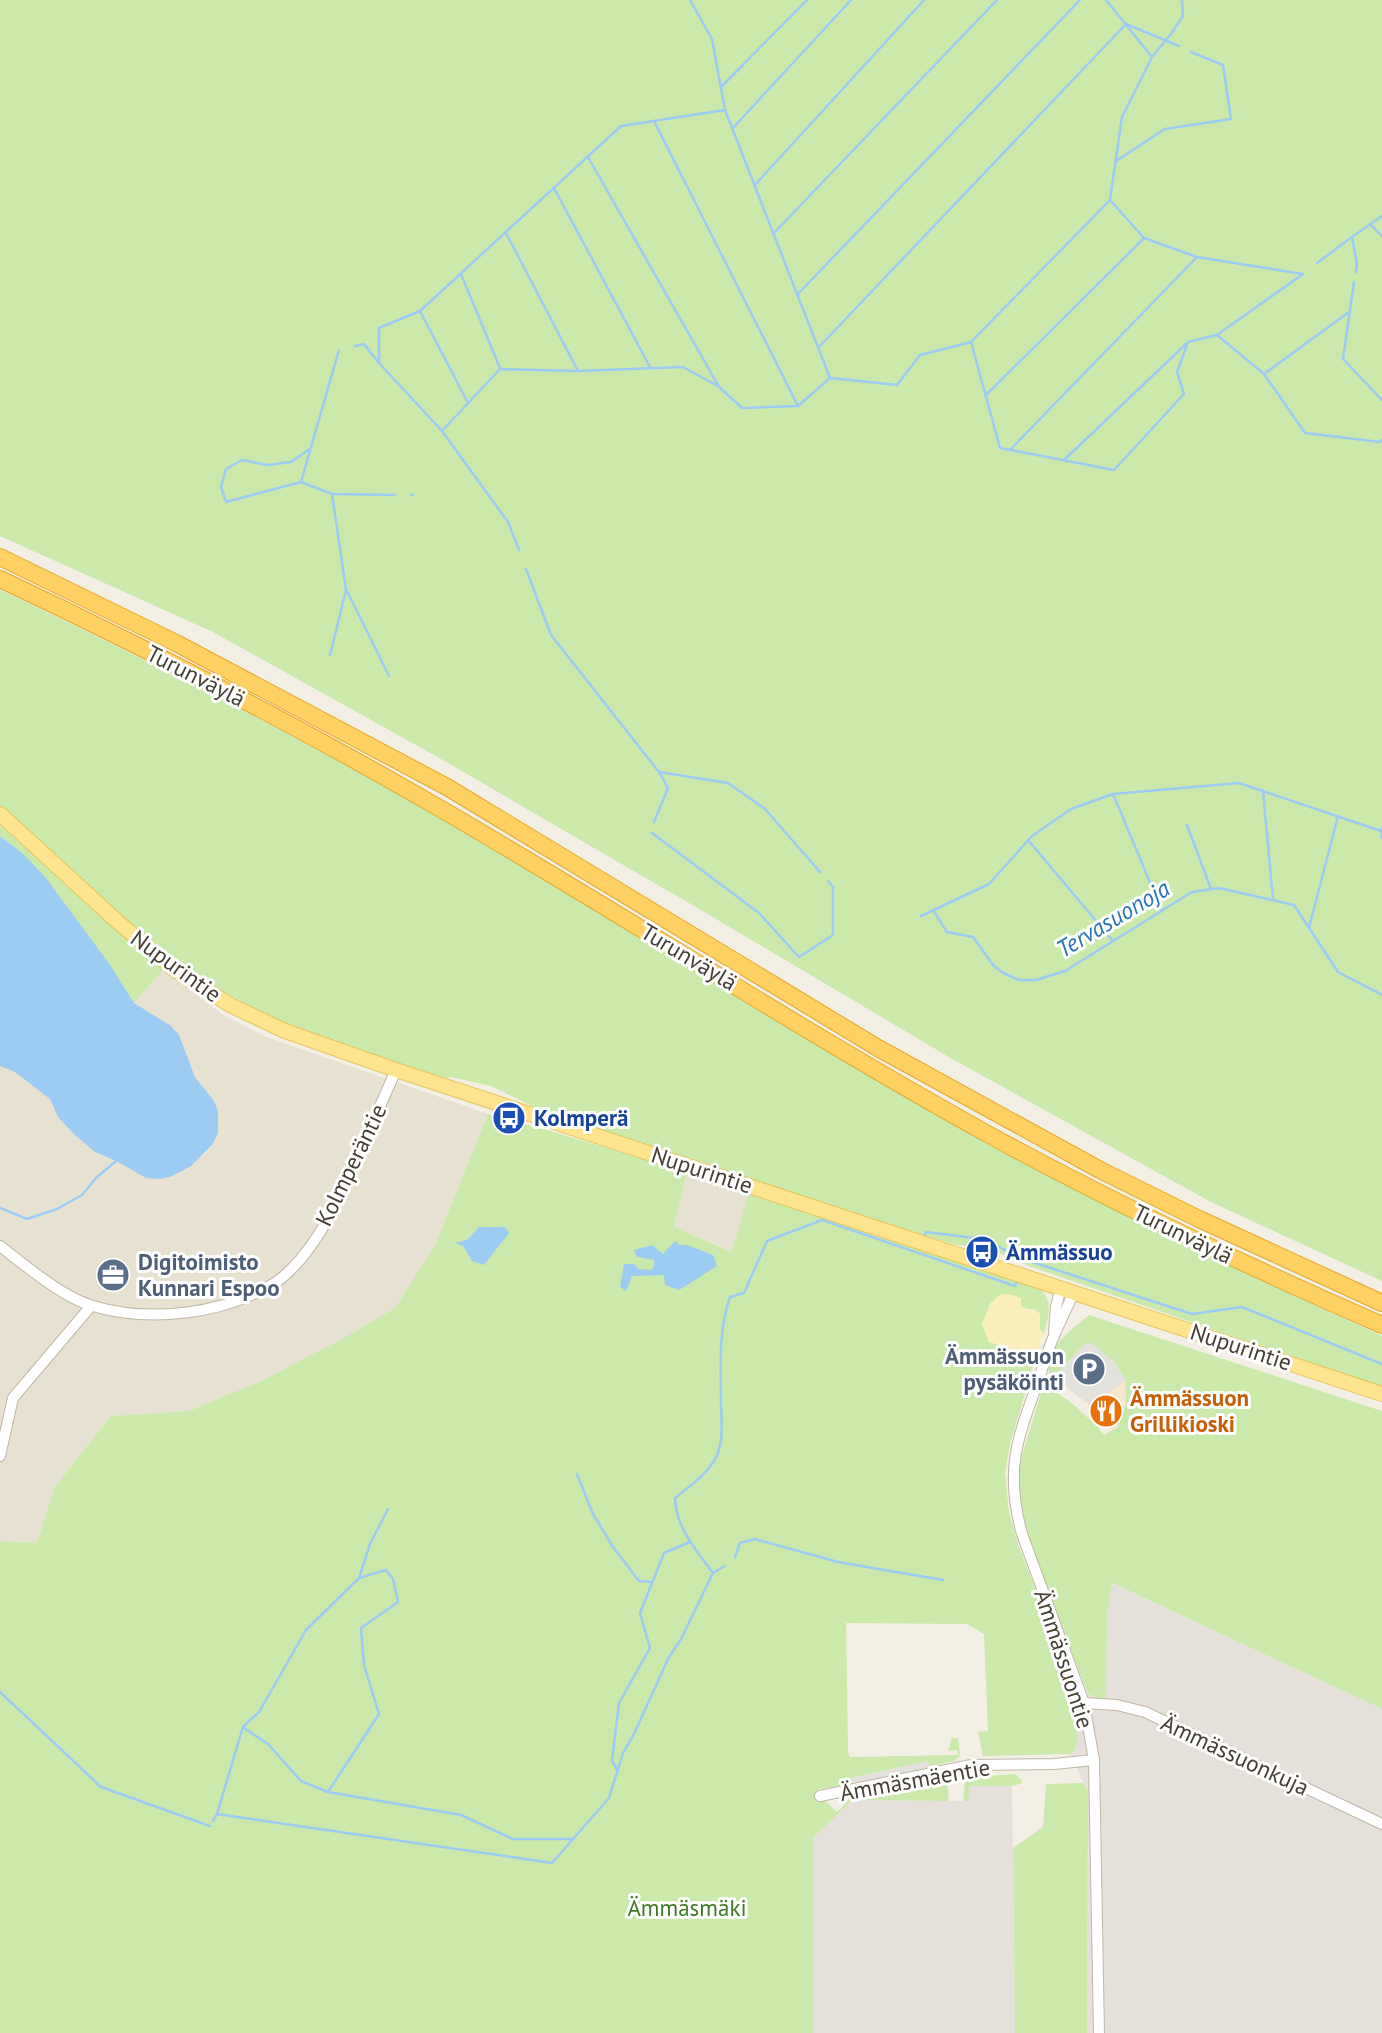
<svg xmlns="http://www.w3.org/2000/svg" width="1382" height="2033" font-family="'PT Sans',sans-serif">
<rect width="100%" height="100%" fill="#f3efe4"/>
<!-- residential -->
<g fill="#e7e1d1">
<polygon points="164,969 223,1015 266,1037 488,1114 434,1247 395,1308 340,1340 261,1381 189,1411 111,1416 54,1488 37,1543 0,1541 0,1066 15,1072 33,1084 50,1099 58,1117 95,1152 116,1161 123,1166 204,1155 212,1145 218,1133 218,1110 214,1101 195,1077 191,1065 151,1014 134,1003"/>
<polygon points="687,1172 749,1192 733,1252 674,1227"/>
</g>
<!-- commercial -->
<polygon fill="#f6e7cd" points="1054,1377 1125,1380 1126,1403 1118,1427 1110,1430 1092,1407"/>
<!-- industrial -->
<g fill="#e5e0d9">
<polygon points="1111,1583 1382,1709 1382,2033 1087,2033 1088,1792 1070,1754 1075,1749 1078,1738 1077,1723 1068,1697 1088,1694 1096,1698 1106,1698 1107,1615"/>
<polygon points="969,1786 1012,1786 1015,2033 814,2033 813,1838 852,1800 967,1801"/>
</g>
<!-- green -->
<g fill="#cae9aa">
<polygon points="0,0 1382,0 1382,1281 1211,1202 954,1060 706,913 448,763 213,632 0,536"/>
<path d="M0,590C152,662 302,739 449,822C602,909 749,1007 902,1095C1057,1184 1219,1262 1382,1336V1388L1029,1266L984,1247L957,1245L832,1208L552,1116L491,1086L451,1077L447,1078L382,1060L282,1022L201,981L141,934L0,808Z"/>
<path d="M0,822L120,933L164,969L134,1003C117,976 98,950 79,924C52,888 37,864 0,836Z"/>
<path d="M488,1114L514,1122L540,1128L687,1172L674,1227L732,1252L749,1192L1032,1284C1056,1298 1049,1311 1044,1334L1040,1329V1317L1036,1310L1020,1307L1021,1304L991,1302L982,1324L989,1342L1036,1356L1010,1444L1005,1474L1009,1512L1018,1544L1058,1647L1063,1679L1077,1723L1078,1738L1075,1750L1070,1754L983,1756L978,1732L988,1731L984,1634L967,1624L846,1623L848,1752L850,1757L956,1755L958,1754L957,1750L948,1751L952,1738H958L960,1756L954,1761L929,1767L928,1761L847,1779L845,1785L819,1789L820,1796L837,1812L848,1801V1797L872,1791L874,1797L935,1776H942L947,1781L949,1801L852,1800L813,1838L814,2033H0V1541L37,1543L54,1488L111,1416L189,1411L261,1381L340,1340L395,1308L434,1247Z"/>
<path d="M1089,1315L1382,1411V1709L1112,1583L1107,1615L1106,1699L1096,1698L1088,1694L1037,1564L1024,1524L1019,1484L1020,1462L1041,1393C1046,1390 1046,1389 1052,1391C1066,1396 1094,1422 1104,1435L1118,1427L1126,1403L1125,1380L1114,1362L1081,1348L1054,1377L1050,1375C1041,1350 1073,1329 1089,1315Z"/>
<polygon points="1016,1774 1023,1783 1012,1786 970,1786 968,1801 963,1801 965,1780 970,1775 972,1777"/>
<polygon points="1083,1783 1088,1792 1087,2033 1015,2033 1013,1848 1043,1827 1046,1784"/>
</g>
<!-- sand -->
<path fill="#faefbd" d="M1004,1294L1013,1295L1021,1298V1307L1040,1313V1329L1044,1334L1036,1356L989,1342L982,1323C989,1312 990,1297 1004,1294Z"/>
<!-- parking -->
<g fill="#e3e1dc">
<polygon points="1086,1343 1092,1343 1114,1362 1125,1380 1092,1407 1054,1377"/>
<polygon points="928,1761 930,1773 934,1773 936,1783 874,1798 871,1786 850,1791 847,1779"/>
</g>
<!-- water -->
<g fill="#9cccf3">
<polygon points="0,836 22,853 46,878 110,965 134,1003 171,1026 179,1035 195,1077 214,1101 218,1110 218,1133 212,1145 191,1166 170,1177 158,1179 146,1178 116,1161 95,1152 74,1134 58,1117 50,1099 15,1072 0,1066"/>
<polygon points="479,1227 505,1227 509,1233 484,1265 472,1261 463,1246 455,1243 467,1240"/>
<polygon points="675,1241 679,1245 687,1245 713,1255 717,1266 679,1290 665,1285 664,1275 632,1276 626,1291 620,1287 624,1264 634,1264 639,1269 651,1270 654,1266 654,1260 637,1257 634,1250 652,1245 663,1254"/>
</g>
<g fill="none" stroke-linecap="round" stroke-linejoin="round">
<!-- stream -->
<g stroke="#9cccf3" stroke-width="2.5">
<polyline points="690,0 712,39 725,110 830,378 798,406 742,408 718,386 683,367 578,371 500,369 442,431 379,363 379,328 420,311 621,126 725,110"/>
<polyline points="1152,57 1171,34 1183,16 1182,0"/>
<polyline points="721,87 807,0"/>
<polyline points="654,121 798,406"/>
<polyline points="732,129 851,0"/>
<polyline points="588,157 718,385"/>
<polyline points="1116,161 1165,129 1231,119 1223,65 1191,52"/>
<polyline points="754,186 924,0"/>
<polyline points="554,188 650,367"/>
<polyline points="1370,224 1382,236"/>
<polyline points="506,233 577,369"/>
<polyline points="773,234 997,0"/>
<polyline points="1352,237 1382,216"/>
<polyline points="1317,263 1352,237 1357,264 1356,272"/>
<polyline points="461,274 500,368"/>
<polyline points="1354,282 1343,359 1382,400"/>
<polyline points="797,295 1080,0"/>
<polyline points="420,311 468,403"/>
<polyline points="1217,335 1264,374 1305,433 1380,442 1382,440"/>
<polyline points="971,342 1110,200"/>
<polyline points="355,346 364,344 379,363"/>
<polyline points="818,348 1126,24 1179,46"/>
<polyline points="1264,374 1349,312"/>
<polyline points="830,378 897,385 920,355 971,342 1000,448 1114,470 1184,394 1177,372 1188,342 1217,335 1303,274 1197,257 1144,238 1110,200 1122,117 1152,57 1106,0"/>
<polyline points="986,395 1144,238"/>
<polyline points="442,431 508,522 519,550"/>
<polyline points="311,448 291,462 267,465 242,460 226,469 221,487 226,502 301,482 339,350"/>
<polyline points="1010,450 1197,257"/>
<polyline points="1064,460 1186,344"/>
<polyline points="301,482 332,494 395,495"/>
<polyline points="411,495 413,495"/>
<polyline points="526,569 551,635 659,772 728,783 765,809 820,872"/>
<polyline points="347,591 389,676"/>
<polyline points="330,655 346,590 332,494"/>
<polyline points="1263,791 1273,899"/>
<polyline points="1113,794 1162,911"/>
<polyline points="654,822 668,788 659,772"/>
<polyline points="1187,825 1211,889"/>
<polyline points="1381,831 1382,838"/>
<polyline points="652,833 759,913 799,957 833,935 833,887 828,881"/>
<polyline points="1028,840 1113,941"/>
<polyline points="933,910 947,932 973,937 993,965 1003,973 1019,980 1036,980 1065,971 1192,892 1219,888 1294,905 1338,972 1382,995"/>
<polyline points="921,916 989,884 1032,836 1071,809 1113,794 1239,783 1381,831 1382,827"/>
<polyline points="1309,928 1338,816"/>
<polyline points="0,1208 27,1219 57,1209 82,1195 96,1178 116,1161"/>
<polyline points="925,1235 926,1232 982,1239 1026,1260 1192,1314 1242,1307 1382,1364"/>
<polyline points="577,1474 593,1514 613,1547 639,1581 652,1582"/>
<polyline points="735,1557 740,1543 755,1539 838,1562 943,1580"/>
<path d="M713,1573C696,1550 676,1528 675,1498C690,1486 709,1473 717,1455C724,1439 721,1418 721,1401C721,1365 718,1332 730,1297L744,1293L767,1241L822,1220L1015,1286L1017,1281"/>
<polyline points="0,1692 101,1787 210,1826"/>
<polyline points="244,1728 268,1744 301,1781 328,1792 461,1815 513,1839 573,1839"/>
<polyline points="618,1771 612,1761 619,1703 650,1648 640,1613 664,1553 690,1542"/>
<polyline points="328,1792 379,1714 364,1665 361,1628 398,1602 393,1579 386,1570 359,1578"/>
<polyline points="217,1814 552,1863 609,1798 623,1753 633,1736 669,1657 680,1641 713,1573 725,1566"/>
<polyline points="213,1821 217,1814 243,1727 259,1712 306,1630 359,1578 370,1544 388,1509"/>
</g>
<defs>
<g id="minor">
<path d="M0,1246C26,1266 62,1297 93,1306C150,1323 222,1314 273,1284C285,1277 299,1262 307,1251C326,1227 338,1199 350,1172C366,1138 381,1104 396,1070"/>
<path d="M1074,1291C1068,1307 1060,1321 1054,1336C1047,1351 1043,1367 1038,1382C1016,1441 1005,1472 1022,1534L1084,1703L1094,1760L1099,2033"/>
<polyline points="1054,1331 1056,1307 1061,1287"/>
<polyline points="0,1456 13,1398 91,1306"/>
<polyline points="1084,1703 1117,1705 1145,1712 1382,1824"/>
<polyline points="820,1796 971,1765 1054,1764 1094,1760"/>
</g>
<polyline id="major" points="0,814 119,923 175,970 230,1005 285,1031 396,1070 1382,1394"/>
<g id="highway">
<polyline points="0,557 178,644 447,787 878,1048 1100,1170 1199,1219 1382,1303"/>
<path d="M0,579C150,650 298,726 441,809C624,915 800,1030 984,1132C1113,1203 1247,1266 1382,1325"/>
</g>
</defs>
<!-- minor casing -->
<use href="#minor" stroke="#beb7a6" stroke-width="12"/>
<!-- major casing -->
<use href="#major" stroke="#e8c45c" stroke-width="16"/>
<!-- highway casing -->
<use href="#highway" stroke="#e4a82d" stroke-width="18"/>
<!-- minor -->
<use href="#minor" stroke="#fff" stroke-width="10"/>
<!-- major -->
<use href="#major" stroke="#ffe490" stroke-width="14"/>
<!-- highway -->
<use href="#highway" stroke="#ffd162" stroke-width="16"/>
</g>
<!-- icons -->
<defs>
<symbol id="bus-disc" viewBox="-11 -11 22 22"><circle r="9.5" fill="#1a4fb4" stroke="#fff"/><path d="M-5-6H5V4H4V6H2V4H-2V6H-4V4H-5ZM-3.5-4V0h7V-4ZM-3.5 1.2v1.5H-2V1.2ZM2 1.2v1.5H3.5V1.2Z" fill="#fff"/></symbol>
<symbol id="office-disc" viewBox="-11 -11 22 22"><circle r="9.5" fill="#5c6f8a" stroke="#fff"/><path d="M-6-3h4V-5.5h4V-3h4V5H-6ZM-1-4.5V-3h2v-1.5ZM-6 0V1H6V0Z" fill="#fff"/></symbol>
<symbol id="parking-disc" viewBox="-11 -11 22 22"><circle r="9.5" fill="#5c6f8a" stroke="#fff"/><path d="M-3.5-5.5H1a3.5 3.5 0 0 1 0 7H-1V5.5H-3.5ZM-1-3.4V-.6H.8a1.4 1.4 0 0 0 0-2.8Z" fill="#fff"/></symbol>
<symbol id="restaurant-disc" viewBox="-11 -11 22 22"><circle r="9.5" fill="#e8710a" stroke="#fff"/><path d="M-5-6h1v4h1v-4h1v4h1v-4h1v5L-1.5 .5V6h-2V.5L-5-1ZM5-6V6H3V1.5H1.5Q1.5-4 5-6Z" fill="#fff"/></symbol>
</defs>
<g fill-rule="evenodd">
<use href="#bus-disc" x="490" y="1099" width="38" height="38"/>
<use href="#bus-disc" x="963" y="1233" width="38" height="38"/>
<use href="#office-disc" x="94" y="1256" width="38" height="38"/>
<use href="#parking-disc" x="1070" y="1350" width="38" height="38"/>
<use href="#restaurant-disc" x="1087" y="1392" width="38" height="38"/>
</g>
<g text-anchor="middle" stroke-width="6" stroke-linejoin="round" paint-order="stroke">
<!-- street labels -->
<g font-size="23" fill="#453f33" stroke="#fff">
<text transform="translate(196 676) rotate(27)" y="8">Turunväylä</text>
<text transform="translate(689 957) rotate(31)" y="8">Turunväylä</text>
<text transform="translate(176 966) rotate(36)" y="8">Nupurintie</text>
<text transform="translate(351 1165) rotate(-64)" y="8">Kolmperäntie</text>
<text transform="translate(702 1170) rotate(18)" y="8">Nupurintie</text>
<text transform="translate(1183 1234) rotate(26)" y="8">Turunväylä</text>
<text transform="translate(1241 1347) rotate(18)" y="8">Nupurintie</text>
<text transform="translate(1064 1659) rotate(72)" y="8">Ämmässuontie</text>
<text transform="translate(1235 1755) rotate(25)" y="8">Ämmässuonkuja</text>
<text transform="translate(915 1780) rotate(-10)" y="8">Ämmäsmäentie</text>
</g>
<!-- transit labels -->
<g font-size="23" font-weight="bold" fill="#164399" stroke="#fff" text-anchor="start">
<text x="534" y="1126">Kolmperä</text>
<text x="1006" y="1260">Ämmässuo</text>
</g>
<!-- service labels -->
<g font-size="23" font-weight="bold" fill="#4e5e75" stroke="#fff" text-anchor="start">
<text x="138" y="1270">Digitoimisto<tspan x="138" dy="26">Kunnari Espoo</tspan></text>
<text x="1064" y="1364" text-anchor="end">Ämmässuon<tspan x="1064" dy="26">pysäköinti</tspan></text>
</g>
<!-- food labels -->
<g font-size="23" font-weight="bold" fill="#c56008" stroke="#fff" text-anchor="start">
<text x="1130" y="1406">Ämmässuon<tspan x="1130" dy="26">Grillikioski</tspan></text>
</g>
<!-- park labels -->
<g font-size="23" fill="#417925" stroke="#fff">
<text x="687" y="1916">Ämmäsmäki</text>
</g>
<!-- water labels -->
<g font-size="24" font-style="italic" fill="#2974b5" stroke="#fff">
<text transform="translate(1113 919) rotate(-31)" y="8">Tervasuonoja</text>
</g>
</g>
</svg>
